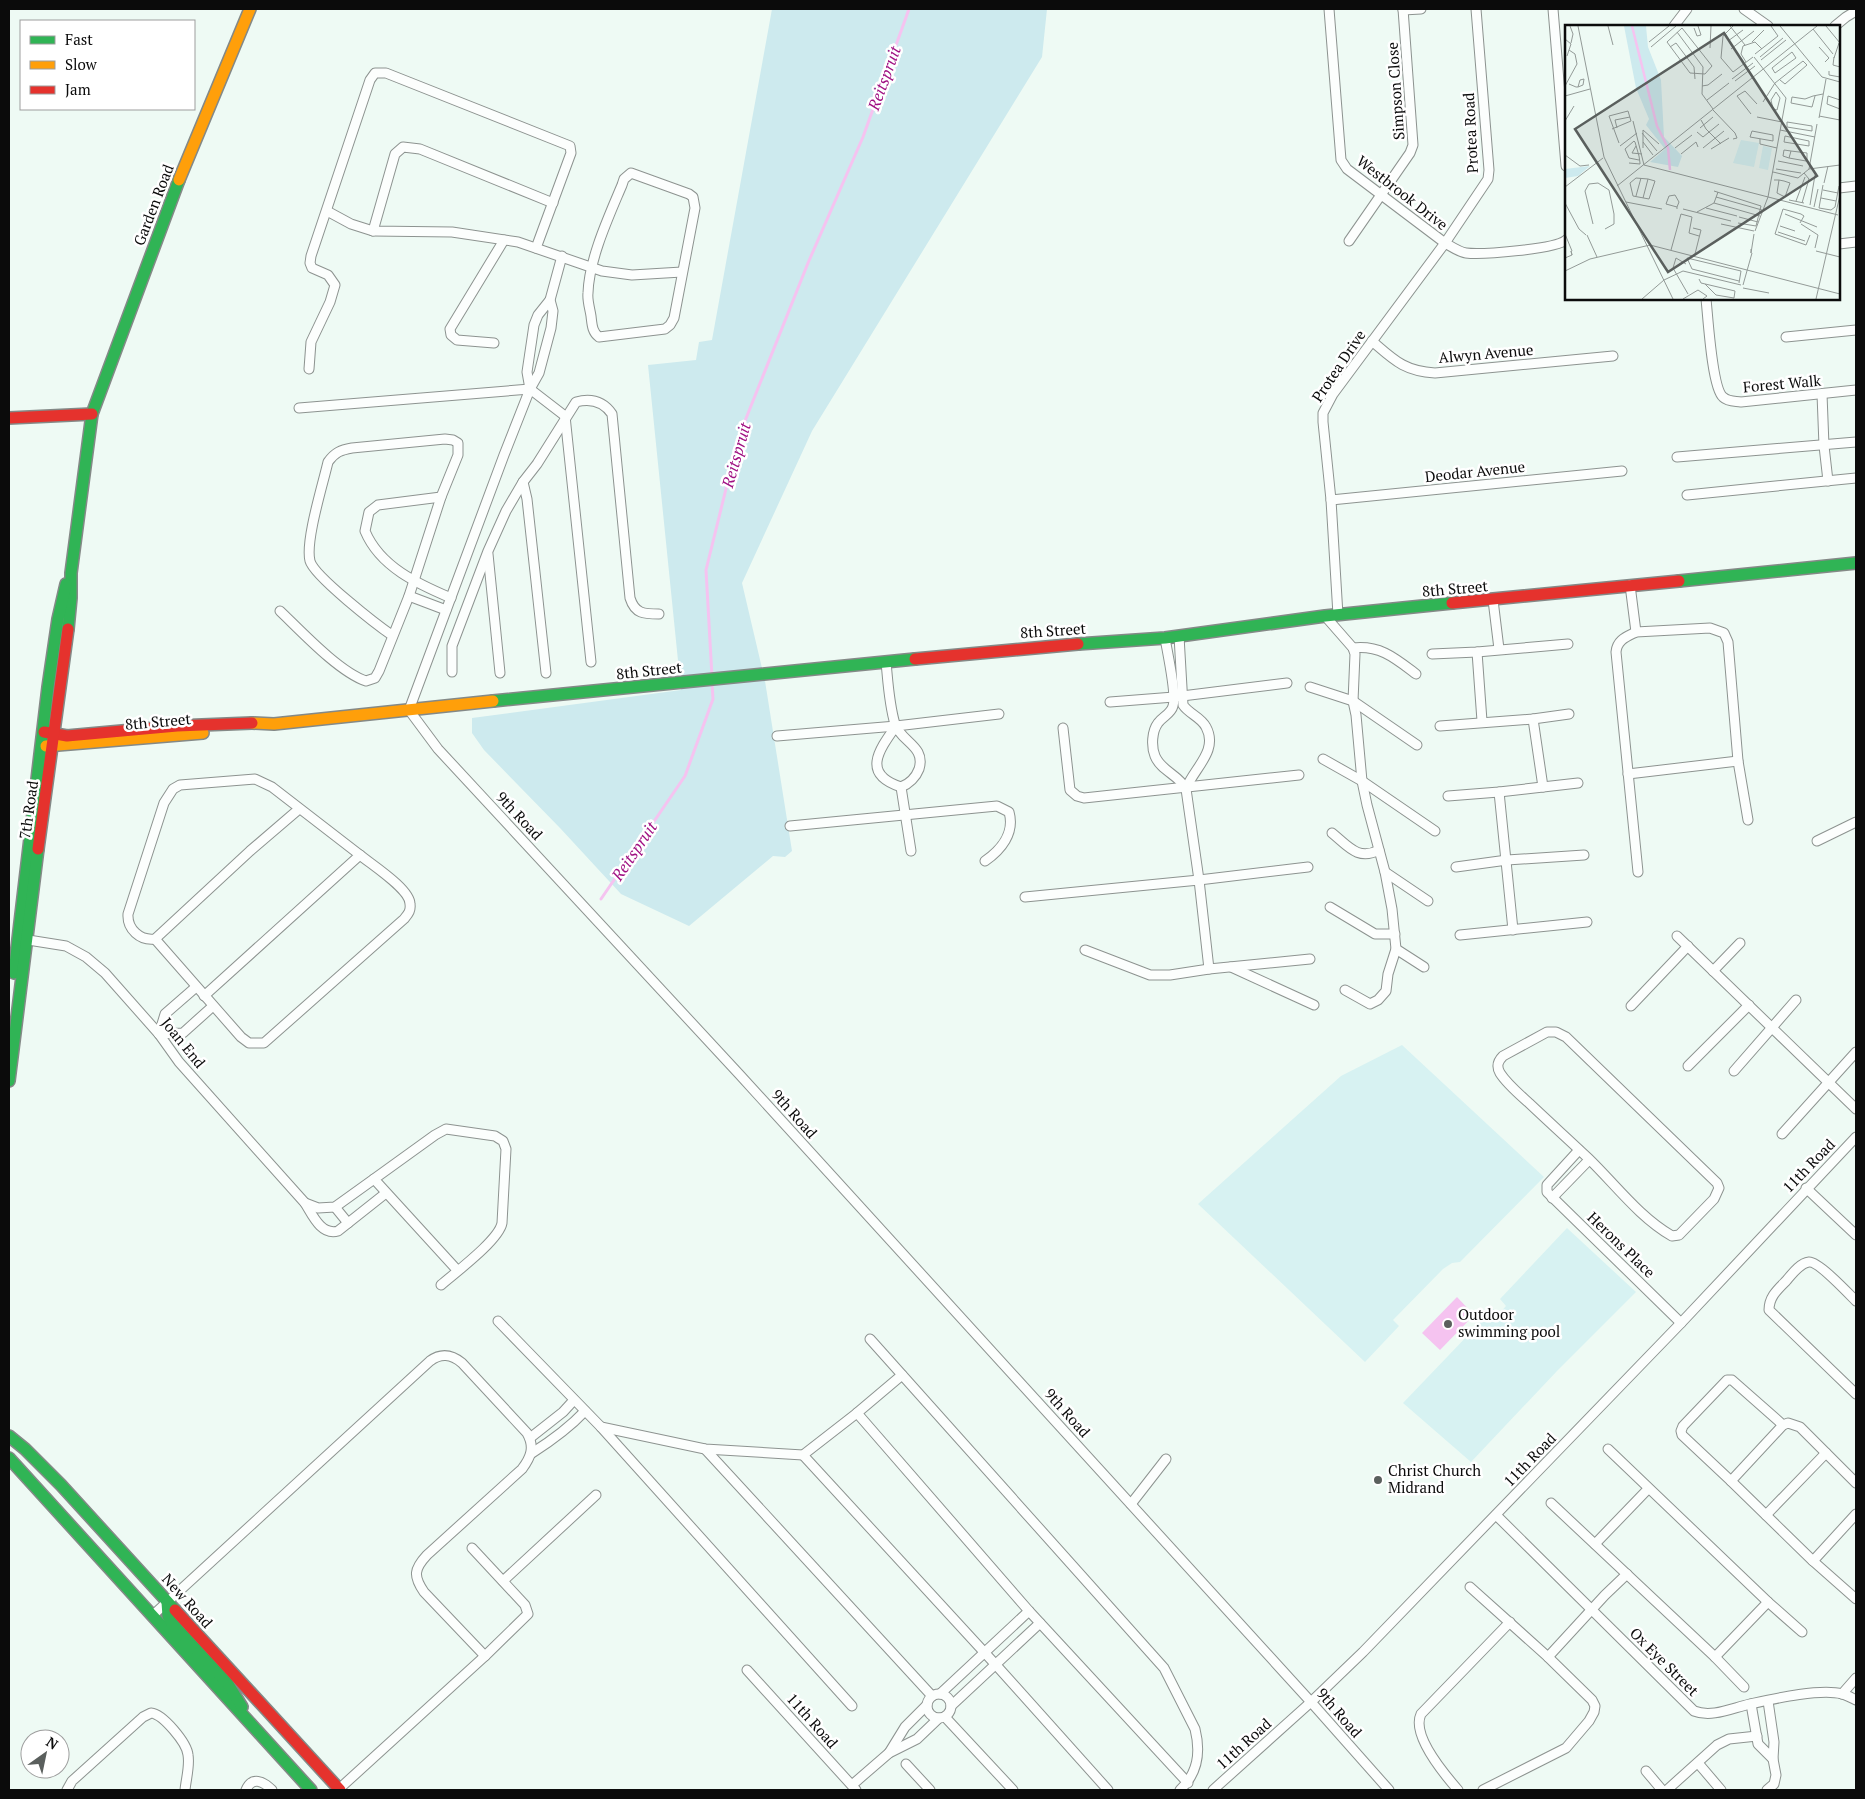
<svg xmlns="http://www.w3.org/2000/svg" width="1865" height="1799" font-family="'PT Serif',serif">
<rect width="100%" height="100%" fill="#eefaf4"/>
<!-- green -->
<polygon fill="#cdeaee" points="772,9 1047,9 1042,57 812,431 742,583 765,681 792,851 785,857 773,856 689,926 621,894 560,828 484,750 472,733 472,718 681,690 648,365 696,360 699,342 712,340"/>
<!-- pitch -->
<g fill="#d7f2f2">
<polygon points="1402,1045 1544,1177 1460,1262 1452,1263 1443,1269 1393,1320 1399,1326 1365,1362 1198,1204 1341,1076"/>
<polygon points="1567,1228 1636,1292 1557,1371 1471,1462 1403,1403 1493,1309 1499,1314 1506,1306 1500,1299"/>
</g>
<!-- water -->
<polygon fill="#f5c3f0" points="1457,1297 1474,1315 1440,1350 1422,1333"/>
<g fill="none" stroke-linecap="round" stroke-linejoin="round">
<!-- stream -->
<g stroke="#f5c3f0" stroke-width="3">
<polyline points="712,677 706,570 739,436 808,263 863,137 909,9"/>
<polyline points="601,899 685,776 713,699 712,683"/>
</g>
<defs>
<g id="street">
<path d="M1329,9L1341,160L1347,169L1445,243C1452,247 1459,252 1466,253C1481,255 1556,249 1566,240"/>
<polyline points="1553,9 1566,166"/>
<polyline points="1744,9 1768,26"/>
<polyline points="1403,10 1421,9"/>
<polyline points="1674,26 1687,9"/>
<polyline points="1835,26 1846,17 1856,11"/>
<path d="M631,173L689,194L693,197L695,208L674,318L670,325L665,329L599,337C592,332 592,324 591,316C590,309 587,300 588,293C589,259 609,216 622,185L624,179Z"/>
<polyline points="1839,188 1856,186"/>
<polyline points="327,211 351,224 373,231 452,232 518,242 602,271 632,275 682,272"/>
<polyline points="373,231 395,154 403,147 420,149 553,203"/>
<polyline points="1349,241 1410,153 1413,145 1403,9"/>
<polyline points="1839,244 1856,242"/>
<polyline points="562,256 550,300 553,311 551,328 539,373 530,389 504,455 409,710 438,749 739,1074 1311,1702 1389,1790"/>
<path d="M1706,299C1708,317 1712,388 1723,397C1728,402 1735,401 1741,402L1856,390"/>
<polyline points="550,300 538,315 534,325 527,372 530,389 565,416 591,662"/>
<polyline points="1786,337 1856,330"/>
<path d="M1372,341C1394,360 1404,371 1435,373L1613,356"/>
<polyline points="494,343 457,340 451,335 450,329 504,240"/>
<polyline points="309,369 311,342 330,302 335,285 328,275 312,268 310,263 311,256 370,80 375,73 386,73 570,146 571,153 536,248"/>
<polyline points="1822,394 1824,446 1828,481"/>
<polyline points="299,408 530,389"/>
<polyline points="1677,457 1856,442"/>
<polyline points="523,482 527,499 546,673"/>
<polyline points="1687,495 1856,478"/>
<path d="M441,497L378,505L369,512L365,531C380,567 418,584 451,598"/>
<polyline points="1331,500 1622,471"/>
<polyline points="488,554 500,673"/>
<polyline points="1630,585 1636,632"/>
<polyline points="409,596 446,610"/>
<polyline points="1493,600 1499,649"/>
<path d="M280,611C301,631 339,672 366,681L375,678L379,671L409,596L441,497L458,455V443L453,440L445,439L352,448C341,450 335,452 328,462C323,484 305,541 310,561C314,576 377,625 393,636"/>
<polyline points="1338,615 1331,500 1323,422 1323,413 1333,394 1445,243 1488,179 1489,170 1476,9"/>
<polyline points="1325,616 1353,648 1355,654 1353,701 1356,715 1362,781 1367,805 1385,872 1392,909 1396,949 1388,974 1386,991 1378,1000 1370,1004 1345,990"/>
<path d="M1179,636L1183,705C1189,714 1201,717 1206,727C1219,751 1193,769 1186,789"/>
<path d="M1165,638C1167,651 1177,695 1173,706C1171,714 1163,716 1158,723C1152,731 1151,746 1155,756C1161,771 1179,775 1186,789L1199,880L1209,969"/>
<path d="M1353,648C1380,645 1395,658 1416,674"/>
<polyline points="1477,652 1482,721"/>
<polyline points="1432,654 1477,652 1568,644"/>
<path d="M886,662C888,682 889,704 895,724C901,742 926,746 919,769C916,777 909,784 901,787C861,774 879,750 896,726"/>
<path d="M452,672V646L488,551L506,511L523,482L537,464L576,402C591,398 603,401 612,414L630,598C635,614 644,614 659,614"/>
<polyline points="1310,687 1353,701 1417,745"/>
<polyline points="1110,702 1174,697 1287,683"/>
<polyline points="1533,719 1543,787"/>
<polyline points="1440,726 1533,719 1569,714"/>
<polyline points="1063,728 1070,790 1077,796 1084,798 1299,775"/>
<polyline points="777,736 896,726 999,714"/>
<polyline points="1323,759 1362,781 1435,831"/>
<polyline points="1628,774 1738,761"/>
<polyline points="901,787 911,851"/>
<polyline points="1499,792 1513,930"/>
<polyline points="1448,796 1499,792 1578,783"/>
<path d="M790,826L997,806L1009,812C1015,833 1001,850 985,861"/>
<path d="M1332,833C1348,846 1358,861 1379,850"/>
<polyline points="1817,841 1856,822"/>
<polyline points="1456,867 1507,860 1584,855"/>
<polyline points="1385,872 1428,901"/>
<path d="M1638,872L1616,652C1617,640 1626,637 1636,632L1710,628L1724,633L1728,642L1738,761L1748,820"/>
<polyline points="1025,897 1199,880 1308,867"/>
<polyline points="1330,907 1375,934 1395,934"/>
<polyline points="1460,935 1587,922"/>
<polyline points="1677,936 1856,1109"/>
<path d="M22,939L66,946L86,957L105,973L159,1034L179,1062L305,1203C312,1214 321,1236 338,1231L386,1193"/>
<path d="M155,939L241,1037L249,1043H264L404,919C408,914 411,911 410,904C410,889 372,865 360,855"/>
<polyline points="1396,949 1424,967"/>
<polyline points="1085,950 1150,975 1170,975 1209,969 1310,959"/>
<polyline points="1231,967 1314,1005"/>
<polyline points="1713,971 1740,943"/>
<path d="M204,996L360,855L272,787L255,779L180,785L173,789L164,803L128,914C127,929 140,941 155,939L250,851L299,809"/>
<polyline points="1631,1006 1688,946"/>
<path d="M1547,1032H1556L1566,1037L1717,1183L1719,1188L1714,1199L1679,1235L1672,1236C1639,1217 1615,1184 1588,1158C1569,1140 1549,1122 1529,1103C1519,1094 1507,1084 1500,1073C1496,1066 1498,1061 1503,1056Z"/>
<polyline points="159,1034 183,1033 213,1006"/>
<polyline points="159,1034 165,1014 196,987"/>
<polyline points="1688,1066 1749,1005"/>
<polyline points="1734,1071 1796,1000"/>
<polyline points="1782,1134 1856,1052"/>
<polyline points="1579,1150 1547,1185 1547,1192 1681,1323"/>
<polyline points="1806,1188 1856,1235"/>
<polyline points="1552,1198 1589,1160"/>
<polyline points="305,1203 318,1208 335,1207 374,1179"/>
<polyline points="335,1207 348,1223"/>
<path d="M441,1285C456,1272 499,1240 502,1223L506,1149L503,1141L495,1136L446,1129L435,1135L374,1179L458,1271"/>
<path d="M1856,1301C1849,1294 1818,1261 1809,1262C1800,1263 1792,1274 1786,1281C1777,1290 1769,1297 1769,1310L1856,1394"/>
<polyline points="498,1321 601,1427 852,1706"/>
<path d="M870,1339L1164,1668L1195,1729C1201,1753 1198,1773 1180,1790"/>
<polyline points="857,1413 1029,1611 1188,1783"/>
<polyline points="601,1427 705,1449 803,1455 857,1413 902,1375"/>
<polyline points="530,1438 563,1412 574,1400"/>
<polyline points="705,1449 932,1696"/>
<polyline points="1608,1449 1768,1602 1802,1632"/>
<path d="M532,1453C551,1441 569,1428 585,1411"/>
<polyline points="803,1455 996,1665 1108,1790"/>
<polyline points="1731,1481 1682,1435 1681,1431 1683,1426 1727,1380 1732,1380 1783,1425"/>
<polyline points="1856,1483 1800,1427 1788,1423 1783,1425 1731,1481 1813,1561 1856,1599"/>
<polyline points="1551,1503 1715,1657 1744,1687"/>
<polyline points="1131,1504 1166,1459"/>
<path d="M1496,1515L1694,1711C1712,1718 1732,1708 1750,1704C1773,1699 1821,1688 1842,1694C1847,1695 1852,1698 1856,1700"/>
<polyline points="1766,1515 1826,1453"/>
<polyline points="1595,1544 1648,1489"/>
<polyline points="1813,1561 1856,1514"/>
<polyline points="503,1581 596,1495"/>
<polyline points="1470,1587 1548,1657 1592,1700 1595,1706 1594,1712 1589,1721 1566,1748 1483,1790"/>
<path d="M152,1616L430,1361C441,1353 451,1354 462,1363L527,1433C535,1447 531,1457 522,1469L427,1555C414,1569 413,1576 424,1592L485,1656"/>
<polyline points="1548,1657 1605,1595 1627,1574"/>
<polyline points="1715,1657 1768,1602"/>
<polyline points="747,1670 856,1790"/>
<polyline points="940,1694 1029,1611"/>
<polyline points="1842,1694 1856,1678"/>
<circle cx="939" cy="1706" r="12"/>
<polyline points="1751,1704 1758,1744 1773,1759"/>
<polyline points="951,1706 1040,1623"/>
<polyline points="945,1717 1013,1790"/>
<polyline points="889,1753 905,1727 927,1705"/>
<polyline points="1698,1763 1721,1790"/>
<polyline points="906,1764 930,1790"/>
<polyline points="1646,1771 1662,1790"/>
<polyline points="852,1785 889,1753 917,1739 939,1718"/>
<polyline points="339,1789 485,1656 528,1614 525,1605 472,1548"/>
<path d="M67,1790L72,1781L143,1717L151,1713C163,1714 187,1743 188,1755C190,1766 186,1779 185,1790"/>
<path d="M246,1790C252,1776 263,1781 272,1790"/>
<polyline points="1213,1790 1311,1702 1363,1652 1681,1323 1856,1137"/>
<path d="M1458,1790C1444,1774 1411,1735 1421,1714L1510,1622"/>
<polyline points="1667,1790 1717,1745 1729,1739 1757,1736"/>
<polyline points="1767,1790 1774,1784 1776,1775 1773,1759 1774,1742 1768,1701"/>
</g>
<g id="fast">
<polyline points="1679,581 1856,563"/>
<polyline points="68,629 71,598 71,573 92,414 179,180"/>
<polyline points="1078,644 1165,638 1325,616 1452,603"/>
<polyline points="493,701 915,659"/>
<polyline points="14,973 48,687 58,619 66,584"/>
<polyline points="9,1081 38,849"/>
<polyline points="9,1436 25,1449 61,1485 175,1610"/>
<polyline points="9,1458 311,1790"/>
<polyline points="167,1602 168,1616 171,1622 228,1684 242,1707"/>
</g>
<g id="slow">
<polyline points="179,180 250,9"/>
<polyline points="252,723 274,724 493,701"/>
<polyline points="46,746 203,733"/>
</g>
<g id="jam">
<polyline points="9,418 92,414"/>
<polyline points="1452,603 1679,581"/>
<polyline points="915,659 1078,644"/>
<polyline points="44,732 67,736 177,726 252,723"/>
<polyline points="38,849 68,629"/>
<polyline points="175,1610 340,1790"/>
</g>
</defs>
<!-- street casing -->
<use href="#street" stroke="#8d9390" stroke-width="11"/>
<!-- fast casing -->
<use href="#fast" stroke="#848987" stroke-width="14"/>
<!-- slow casing -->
<use href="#slow" stroke="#848987" stroke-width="14"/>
<!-- jam casing -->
<use href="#jam" stroke="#848987" stroke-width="14"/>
<!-- street -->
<use href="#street" stroke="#fcfefd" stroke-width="9"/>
<!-- fast -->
<use href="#fast" stroke="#30b455" stroke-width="11"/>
<!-- slow -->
<use href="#slow" stroke="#ff9f0a" stroke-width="11"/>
<!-- jam -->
<use href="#jam" stroke="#e5322d" stroke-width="11"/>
</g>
<!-- markers -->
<g fill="#5a5f5d" stroke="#fff" stroke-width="2">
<circle cx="1448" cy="1324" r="5"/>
<circle cx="1378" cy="1480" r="5"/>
</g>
<g text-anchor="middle" stroke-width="5" stroke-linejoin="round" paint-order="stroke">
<!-- street labels -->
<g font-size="15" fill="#0b0b0b" stroke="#fff">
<text transform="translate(1396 91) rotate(-94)" y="5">Simpson Close</text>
<text transform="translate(1471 133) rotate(-93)" y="5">Protea Road</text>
<text transform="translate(1402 193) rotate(38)" y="5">Westbrook Drive</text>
<text transform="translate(154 205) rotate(-69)" y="5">Garden Road</text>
<text transform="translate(1486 354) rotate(-5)" y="5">Alwyn Avenue</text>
<text transform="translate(1339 366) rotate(-56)" y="5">Protea Drive</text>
<text transform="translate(1782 384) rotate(-5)" y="5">Forest Walk</text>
<text transform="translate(1475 472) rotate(-6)" y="5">Deodar Avenue</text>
<text transform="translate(1455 589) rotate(-5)" y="5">8th Street</text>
<text transform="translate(1053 631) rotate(-4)" y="5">8th Street</text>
<text transform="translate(649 671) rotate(-6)" y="5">8th Street</text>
<text transform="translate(158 722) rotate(-5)" y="5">8th Street</text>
<text transform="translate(29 810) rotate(-82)" y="5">7th Road</text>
<text transform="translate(519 816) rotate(47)" y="5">9th Road</text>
<text transform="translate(183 1043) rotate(51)" y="5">Joan End</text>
<text transform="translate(794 1114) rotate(48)" y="5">9th Road</text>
<text transform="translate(1809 1166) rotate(-46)" y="5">11th Road</text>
<text transform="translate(1621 1245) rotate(44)" y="5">Herons Place</text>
<text transform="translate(1067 1413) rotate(48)" y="5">9th Road</text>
<text transform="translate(1530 1460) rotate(-46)" y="5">11th Road</text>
<text transform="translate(187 1601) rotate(48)" y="5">New Road</text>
<text transform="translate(1664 1662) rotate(45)" y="5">Ox Eye Street</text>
<text transform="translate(1339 1713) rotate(49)" y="5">9th Road</text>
<text transform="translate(812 1721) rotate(48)" y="5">11th Road</text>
<text transform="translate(1244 1744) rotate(-42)" y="5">11th Road</text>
</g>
<!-- poi labels -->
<g font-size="15" fill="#0b0b0b" stroke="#fff" text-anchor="start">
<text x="1458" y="1320">Outdoor<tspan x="1458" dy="17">swimming pool</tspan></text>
<text x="1388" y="1476">Christ Church<tspan x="1388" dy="17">Midrand</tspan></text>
</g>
<!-- water labels -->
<g font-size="16" font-style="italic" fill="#a01183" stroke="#fff">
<text transform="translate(884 78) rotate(-70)" y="6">Reitspruit</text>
<text transform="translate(736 455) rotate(-74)" y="6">Reitspruit</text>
<text transform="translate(634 851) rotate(-56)" y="6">Reitspruit</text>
</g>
</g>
<!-- overview -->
<g transform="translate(1565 25)">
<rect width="275" height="275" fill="#eefaf4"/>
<path d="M59,1H81L83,22L96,55L99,112L117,131L113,142L85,137L100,124L81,100L84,94L71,63ZM25,141L13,151L0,153V144Z" fill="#cdeaee"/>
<path d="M176,115L194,118L189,142L168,138ZM198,121L207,123L203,145L194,143Z" fill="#d7f2f2"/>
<path fill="none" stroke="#f5c3f0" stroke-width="2.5" d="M67,1L92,101L103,123L105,145"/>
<path fill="none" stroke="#939a97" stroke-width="1" d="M5,1L8,9L6,18M13,1L39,132L89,235M43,1L48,20M165,1L180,20M168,1L158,11L156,33L168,47L188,32M215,1L257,52L275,57M261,1L275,18M117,3L147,41L140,49L125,48L102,17ZM129,3L132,11L136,10L133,1M248,4L268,29M112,7L138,42L137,69L148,84M0,14L6,19L2,31M163,16L178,5M84,17L104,1M187,17L199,5M86,22L111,1M105,22L111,18L129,42L130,54M254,22L264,33L260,37M145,23L146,1M166,24L189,6M227,27L231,33L210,48L207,43ZM190,29L213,11L206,1M189,32L221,73L203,172L190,206M195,32L218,13M269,32L268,40L275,42M269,33L274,18M196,35L221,15M181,37L176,29L178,21L190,17L197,24M264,46V50L275,52M167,54L188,38M170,56L190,41M4,59L11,62H13L18,60L19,54L15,55L13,62M0,61L12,39L10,29L4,25M137,61L143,60L157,49M211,67L215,73L212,85L208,84L206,75ZM0,71L25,64M250,71L247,82L226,78L227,72L240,74L248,71L258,69M142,75L164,58M275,75L263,71L262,79L275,84M198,77L210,58L238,36L242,40L220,59L215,55M148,85L170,108L172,113L168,114M186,89L172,71L180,66L192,79M254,91L275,95M192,92L217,97M254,93L261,54M136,95L141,104L156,119M0,96L9,81M68,96L79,140L273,190M222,97L247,101V106L222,102ZM52,103L50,95L65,92M135,103L148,92M47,104L66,96M215,105L250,112M187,106L208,110V116L185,112ZM132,107L138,112L154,99M77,108L92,126M220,111L244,116V121L219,117ZM195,114V119L212,123M78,117L88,130M54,118L44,91L63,86L66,96M55,121L72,108M71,121L67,128L77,129M78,123V105L94,119M110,123L127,110M138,123L159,106M146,124L164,113M116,129L131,117L133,122M0,130L15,141L24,140M224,133L218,131L219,125L226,126M213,136L238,141M241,136L224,133L226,126L242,128V135M64,138L75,139V138L74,131L70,117L69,116L60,124L64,133L74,135M211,144L236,148M244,144L252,99M208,147L233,153L244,144L275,140M209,155H214L219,156L225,158L220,172L212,168L214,155M259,158L263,141M258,160L254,183L266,185L270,182L274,161M52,161L252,1M0,162L38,133M258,165L273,168M149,166L196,181L191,201L173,198M71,171L76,153M151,172L197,185M78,173L83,154L71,153L65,158L68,171L84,174L90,156L83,154M256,173L271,176M224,175L239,178M231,176L240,152M61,177L97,184M0,178L14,204L21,210M149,178L195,191M237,178L244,154L239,148M245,180L250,150M249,182L253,164M141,183L172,191M112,184V182L114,177L110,170L104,171L101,179L112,182M118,184L166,196M132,187L149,178L153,167M220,189L252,202M174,192L193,197M235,198L239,191L236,189L218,184L210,209L241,220L245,210M28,199L20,166L24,159L33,158L44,165L49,189V199L40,204M156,199L189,206M236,199L253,210L250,223M215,201L230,206M128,203L136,205L130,229M213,207L240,216M0,209L7,226M22,210L32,232M186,224V228L189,209M106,225L116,189L127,192L124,208L134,211M251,226L275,232M0,233L7,230L6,226L7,230M89,235L108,274M121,239L111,233L108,243L123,269M0,246L25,234L85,220L275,269M134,254L136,258L170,266L169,273L151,270L140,259M174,258L176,246L122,233L127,244L174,256M178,260L187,228M178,263L204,268M77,274L99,255L118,246L176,260M118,274L133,265L142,271L138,274M251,274L275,170"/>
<path fill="#5a5f5d" fill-opacity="0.15" stroke="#5a5f5d" stroke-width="2.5" d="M159,8L252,151L103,247L10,104Z"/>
<rect width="275" height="275" fill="none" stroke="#0b0b0b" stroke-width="2.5"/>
</g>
<!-- border -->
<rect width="1865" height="1799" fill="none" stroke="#0b0b0b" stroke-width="20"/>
<!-- legend -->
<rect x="20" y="20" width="175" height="90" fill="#ffffff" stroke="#9d9d9d"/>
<rect x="30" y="36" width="25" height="8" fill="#30b455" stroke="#9d9d9d"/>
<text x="65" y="45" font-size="15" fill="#0b0b0b">Fast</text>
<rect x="30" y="61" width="25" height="8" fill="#ff9f0a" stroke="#9d9d9d"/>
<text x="65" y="70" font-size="15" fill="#0b0b0b">Slow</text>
<rect x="30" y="86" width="25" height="8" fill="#e5322d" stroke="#9d9d9d"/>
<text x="65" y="95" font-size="15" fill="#0b0b0b">Jam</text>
<!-- north arrow -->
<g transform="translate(45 1754) rotate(33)"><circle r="24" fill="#ffffff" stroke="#9d9d9d"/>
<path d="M0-4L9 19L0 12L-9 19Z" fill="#5a5f5d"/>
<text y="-8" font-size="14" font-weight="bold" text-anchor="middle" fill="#0b0b0b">N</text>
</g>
</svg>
